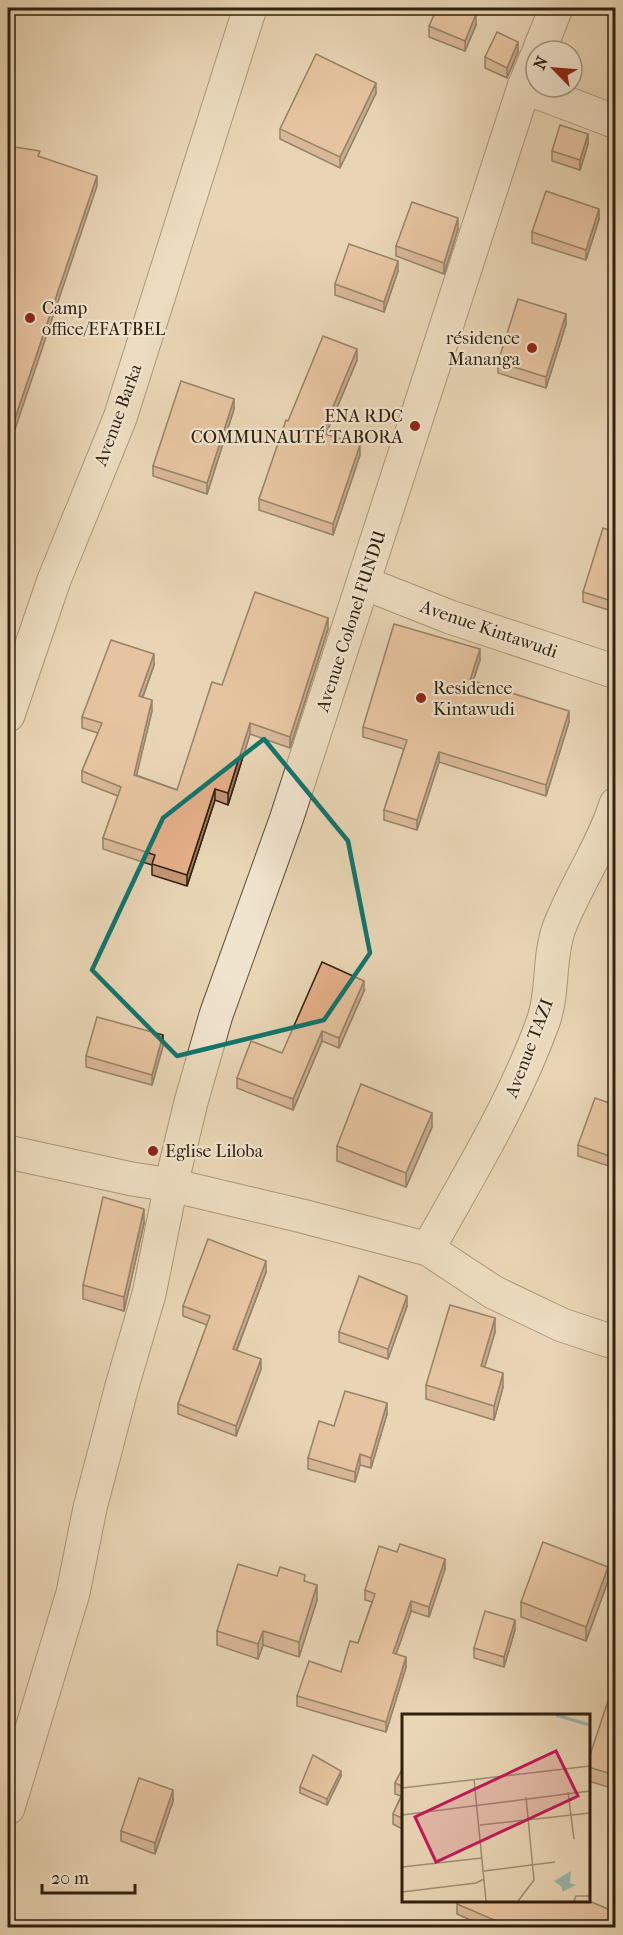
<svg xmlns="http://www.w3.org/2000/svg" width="623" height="1935" font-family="'IM FELL French Canon',serif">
<rect width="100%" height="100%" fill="#e9d6b5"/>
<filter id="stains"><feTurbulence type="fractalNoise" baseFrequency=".00333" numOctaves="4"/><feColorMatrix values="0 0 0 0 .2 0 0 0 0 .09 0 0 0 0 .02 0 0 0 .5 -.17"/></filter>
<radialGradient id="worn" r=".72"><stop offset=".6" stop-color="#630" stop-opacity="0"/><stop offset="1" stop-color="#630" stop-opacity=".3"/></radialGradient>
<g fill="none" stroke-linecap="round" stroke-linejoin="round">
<defs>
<g id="minor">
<polyline points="539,51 556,8"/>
<polyline points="524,87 616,122"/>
<polyline points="364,583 450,617 616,672"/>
<polyline points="8,715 54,580 120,418 250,8"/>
<polyline points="8,1152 132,1179 171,1185 302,1216 428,1249 493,1292 562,1325 616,1343"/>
<path d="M428,1249C469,1175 514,1102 543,1022C554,991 548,959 559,928C575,886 602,848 616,804"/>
<polyline points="8,1808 73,1593 90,1508 122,1386 149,1294 171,1185 191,1102 216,1015 286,820 524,87 536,58"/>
</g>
</defs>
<!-- minor casing -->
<use href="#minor" stroke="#5e4e38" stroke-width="35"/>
<!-- minor -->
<use href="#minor" stroke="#f1e4cf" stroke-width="33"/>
</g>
<!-- wall -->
<g fill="#c59676" stroke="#2f210f" stroke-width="1.5">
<polygon points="476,25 465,51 429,37 429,26"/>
<polygon points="518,52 507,78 485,68 485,57"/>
<polygon points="376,93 340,168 280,139 280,129"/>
<polygon points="588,144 580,170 552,161 552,151"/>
<polygon points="599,219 586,260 532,243 532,232"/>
<polygon points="458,229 444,274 396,256 396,246"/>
<polygon points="398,271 384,312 335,295 335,284"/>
<polygon points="566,324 546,388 498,373 498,362"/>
<polygon points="357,360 326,434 360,455 333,535 259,510 259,499 288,421"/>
<polygon points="234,409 207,494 153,476 153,466"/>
<polygon points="615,532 615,612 583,602 583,592"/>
<polygon points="328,629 290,748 250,734 228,805 215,800 187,886 152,875 152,865 103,849 103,838 118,796 82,782 82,771 98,733 82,728 82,717 154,665 143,697 152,711 136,775 177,790 222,685"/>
<polygon points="480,660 473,681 569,722 546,796 439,762 417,830 384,820 384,810 404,749 363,737 363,727"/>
<polygon points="364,991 339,1048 322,1041 293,1110 237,1088 237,1078 282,1053"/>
<polygon points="163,1046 152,1085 86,1067 86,1056"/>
<polygon points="615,1105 615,1168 578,1156 578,1145"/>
<polygon points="432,1127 406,1187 337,1161 337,1146"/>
<polygon points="144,1223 124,1311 83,1299 83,1285"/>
<polygon points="266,1272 237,1350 261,1369 236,1436 178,1414 178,1404 207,1325 183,1316 183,1306"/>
<polygon points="407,1306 388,1359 339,1342 339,1332"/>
<polygon points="495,1332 484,1367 503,1387 494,1420 426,1399 426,1385"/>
<polygon points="387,1414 371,1468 360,1465 355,1482 308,1469 308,1458 334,1426"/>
<polygon points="615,1567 615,1587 614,1587 614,1573"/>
<polygon points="445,1569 429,1617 411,1611 396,1654 406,1667 386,1732 297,1706 297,1696 341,1672 358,1643 372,1602 365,1600 365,1590"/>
<polygon points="277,1576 305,1581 317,1600 299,1657 263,1645 258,1659 217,1645 217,1631"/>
<polygon points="608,1581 586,1641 521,1617 521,1602"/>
<polygon points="515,1630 504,1667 474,1658 474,1648"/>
<polygon points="615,1700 615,1789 588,1781 588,1761"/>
<polygon points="404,1766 404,1830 393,1824 393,1814 401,1796 395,1794 395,1783"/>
<polygon points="341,1776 327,1805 300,1793 300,1787"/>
<polygon points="173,1801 155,1854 121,1841 121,1831"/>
<polygon points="457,1904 615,1922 613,1928 488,1928 457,1914"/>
</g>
<!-- shaded-wall -->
<g fill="#a07a60" stroke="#2f210f" stroke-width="1.5">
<polygon points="476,14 476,25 465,51 465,41"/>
<polygon points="518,42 518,52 507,78 507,68"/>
<polygon points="376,83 376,93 340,168 340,157"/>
<polygon points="588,134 588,144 580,170 580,160"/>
<polygon points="97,176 97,186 8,450 8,439"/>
<polygon points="599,209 599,219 586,260 586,250"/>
<polygon points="458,218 458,229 444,274 444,263"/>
<polygon points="398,261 398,271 384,312 384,302"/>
<polygon points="566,314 566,324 546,388 546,377"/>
<polygon points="357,349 357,360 322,443 322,433"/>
<polygon points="234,399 234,409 207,494 207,483"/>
<polygon points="360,445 360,455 333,535 333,524"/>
<polygon points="328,618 328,629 290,748 290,737"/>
<polygon points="480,649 480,660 470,690 470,680"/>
<polygon points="154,654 154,665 139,707 139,696"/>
<polygon points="152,700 152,711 134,786 134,775"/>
<polygon points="569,711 569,722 546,796 546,785"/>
<polygon points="250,723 250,734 228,805 228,793"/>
<polygon points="439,752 439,762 417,830 417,820"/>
<polygon points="215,789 215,800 187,886 187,875"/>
<polygon points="364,981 364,991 339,1048 339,1038"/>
<polygon points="322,1031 322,1041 293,1110 293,1099"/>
<polygon points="163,1035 163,1046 152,1085 152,1075"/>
<polygon points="432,1113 432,1127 406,1187 406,1173"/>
<polygon points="144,1209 144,1223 124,1311 124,1297"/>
<polygon points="266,1261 266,1272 233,1359 233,1349"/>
<polygon points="407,1296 407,1306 388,1359 388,1349"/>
<polygon points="11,1309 11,1320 8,1332 8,1321"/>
<polygon points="495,1318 495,1332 481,1380 481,1366"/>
<polygon points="261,1359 261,1369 236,1436 236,1426"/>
<polygon points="503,1373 503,1387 494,1420 494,1406"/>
<polygon points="387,1403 387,1414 371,1468 371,1458"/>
<polygon points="360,1454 360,1465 355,1482 355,1472"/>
<polygon points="445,1559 445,1569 429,1617 429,1607"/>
<polygon points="608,1567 608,1581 586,1641 586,1627"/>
<polygon points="317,1585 317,1600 299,1657 299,1642"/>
<polygon points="411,1601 411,1611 393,1663 393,1653"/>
<polygon points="515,1620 515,1630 504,1667 504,1657"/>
<polygon points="263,1631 263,1645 258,1659 258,1644"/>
<polygon points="406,1657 406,1667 386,1732 386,1722"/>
<polygon points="341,1771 341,1776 327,1805 327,1799"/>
<polygon points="173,1790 173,1801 155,1854 155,1843"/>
<polygon points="615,1912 615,1922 613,1928 609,1928"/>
</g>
<!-- building -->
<g fill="#e5af89" stroke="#2f210f" stroke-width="1.5">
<polygon points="437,8 460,8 476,14 465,41 429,26"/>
<polygon points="497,32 518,42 507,68 485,57"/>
<polygon points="316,54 376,83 340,157 280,129"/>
<polygon points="560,125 588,134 580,160 552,151"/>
<polygon points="9,146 40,151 38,156 97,176 8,439 8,150"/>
<polygon points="546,191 599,209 586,250 532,232"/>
<polygon points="412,202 458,218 444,263 396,246"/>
<polygon points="349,244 398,261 384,302 335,284"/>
<polygon points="518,299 566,314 546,377 498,362"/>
<polygon points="323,336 357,349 322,433 360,445 333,524 259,499 286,420 288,421"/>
<polygon points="181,381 234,399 207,483 153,466"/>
<polygon points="603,528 615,532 615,602 583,592"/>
<polygon points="255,592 328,618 290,737 250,723 228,793 215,789 187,875 152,864 155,855 103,838 121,787 82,771 102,723 82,717 111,640 154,654 139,696 152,700 134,775 177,790 212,682 222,685"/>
<polygon points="394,624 480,649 470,680 569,711 546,785 439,752 417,820 384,810 407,740 363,727"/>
<polygon points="322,962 364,981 339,1038 322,1031 293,1099 237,1078 251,1041 282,1053"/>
<polygon points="97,1017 163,1035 152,1075 86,1056"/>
<polygon points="361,1084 432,1113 406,1173 337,1146"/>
<polygon points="595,1098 615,1105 615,1158 578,1145"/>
<polygon points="103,1197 144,1209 124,1297 83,1285"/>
<polygon points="208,1239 266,1261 233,1349 261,1359 236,1426 178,1404 210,1316 183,1306"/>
<polygon points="359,1276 407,1296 388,1349 339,1332"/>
<polygon points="450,1305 495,1318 481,1366 503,1373 494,1406 426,1385"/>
<polygon points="8,1308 11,1309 8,1321"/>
<polygon points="345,1391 387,1403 371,1458 360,1454 355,1472 308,1458 319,1421 334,1426"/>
<polygon points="543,1542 608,1567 586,1627 521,1602"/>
<polygon points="400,1544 445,1559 429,1607 411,1601 393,1653 406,1657 386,1722 297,1696 309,1661 341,1672 350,1641 358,1643 375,1594 365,1590 379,1546 397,1552"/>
<polygon points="238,1564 277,1576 280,1567 305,1575 304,1581 317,1585 299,1642 263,1631 258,1644 217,1631"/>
<polygon points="485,1611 515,1620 504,1657 474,1648"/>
<polygon points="609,1698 615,1700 615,1775 588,1767 588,1761"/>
<polygon points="313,1755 341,1771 327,1799 300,1787"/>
<polygon points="404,1766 404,1787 395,1783"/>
<polygon points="139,1778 173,1790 155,1843 121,1831"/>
<polygon points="404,1791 404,1819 393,1814"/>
<polygon points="458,1900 587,1900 615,1912 609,1928 513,1928 457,1904"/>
</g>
<!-- marked area -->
<path d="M0 0H623V1935H0ZM264,739L348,841L370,953L324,1020L177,1056L92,970L163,818Z" fill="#e9d6b5" fill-opacity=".55" fill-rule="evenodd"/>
<path fill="none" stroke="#0f766e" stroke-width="4.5" stroke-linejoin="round" d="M264,739L348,841L370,953L324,1020L177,1056L92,970L163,818Z"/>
<!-- markers -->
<g fill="#8f2418" stroke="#f1e4cf" stroke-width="2">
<circle cx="30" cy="318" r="6"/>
<circle cx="532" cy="348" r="6"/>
<circle cx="415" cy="426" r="6"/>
<circle cx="421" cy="698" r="6"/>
<circle cx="153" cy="1151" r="6"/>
</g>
<g text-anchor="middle" stroke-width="4.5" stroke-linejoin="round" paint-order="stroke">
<!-- poi labels -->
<g font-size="18" fill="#2f210f" stroke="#f1e4cf" text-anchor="start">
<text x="42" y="314">Camp<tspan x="42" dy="21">office/EFATBEL</tspan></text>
<text x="520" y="344" text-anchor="end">résidence<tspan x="520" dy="21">Mananga</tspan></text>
<text x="403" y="422" text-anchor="end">ENA RDC<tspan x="403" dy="21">COMMUNAUTÉ TABORA</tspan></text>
<text x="433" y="694">Residence<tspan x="433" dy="21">Kintawudi</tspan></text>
<text x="165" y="1157">Eglise Liloba</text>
</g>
<!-- street labels -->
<g font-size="18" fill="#2f210f" stroke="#f1e4cf">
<text transform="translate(118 415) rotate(-70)" y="6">Avenue Barka</text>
<text transform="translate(351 621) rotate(-72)" y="6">Avenue Colonel FUNDU</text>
<text transform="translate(489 629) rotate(19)" y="6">Avenue Kintawudi</text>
<text transform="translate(529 1048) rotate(-69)" y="6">Avenue TAZI</text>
</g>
</g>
<!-- overview -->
<g transform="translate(402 1714)">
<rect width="188" height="188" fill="#e9d6b5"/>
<path d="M169,157L168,169L174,171L160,178V173L152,167Z" fill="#97b9ad"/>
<path fill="none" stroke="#97b9ad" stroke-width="3" d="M154,1L188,11"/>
<path fill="none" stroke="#9f8e73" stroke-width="1.5" d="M72,65L84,187M0,74L188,52M166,78L172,125M0,101L188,77M78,111L188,99M0,153L80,144M82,157L153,148M0,178L74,169L82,165M116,187L132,166L124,83M172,187L174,182H188"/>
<path fill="#c2185b" fill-opacity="0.15" stroke="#c2185b" stroke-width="3" d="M154,37L176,82L34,148L13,103Z"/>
<rect width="188" height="188" fill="none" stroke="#2f210f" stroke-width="3"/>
</g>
<!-- margin -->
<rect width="623" height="1935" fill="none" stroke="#e9d6b5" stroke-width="30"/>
<rect x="9" y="9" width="605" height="1917" fill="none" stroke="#2f210f" stroke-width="3"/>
<rect x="15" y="15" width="593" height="1905" fill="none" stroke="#2f210f" stroke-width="1.5"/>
<!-- north arrow -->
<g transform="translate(554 69) rotate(295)"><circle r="28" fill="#f1e4cf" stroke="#a39682" stroke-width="1.5"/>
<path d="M0-4.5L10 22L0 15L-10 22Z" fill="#8f2418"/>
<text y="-9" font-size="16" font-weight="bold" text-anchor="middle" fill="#2f210f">N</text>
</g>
<!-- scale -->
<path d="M42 1884v9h93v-9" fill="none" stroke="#2f210f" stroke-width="3"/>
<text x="51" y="1884" font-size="18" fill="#2f210f" stroke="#f1e4cf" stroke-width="4.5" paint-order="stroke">20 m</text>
<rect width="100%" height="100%" filter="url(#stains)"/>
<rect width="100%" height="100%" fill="url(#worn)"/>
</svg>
